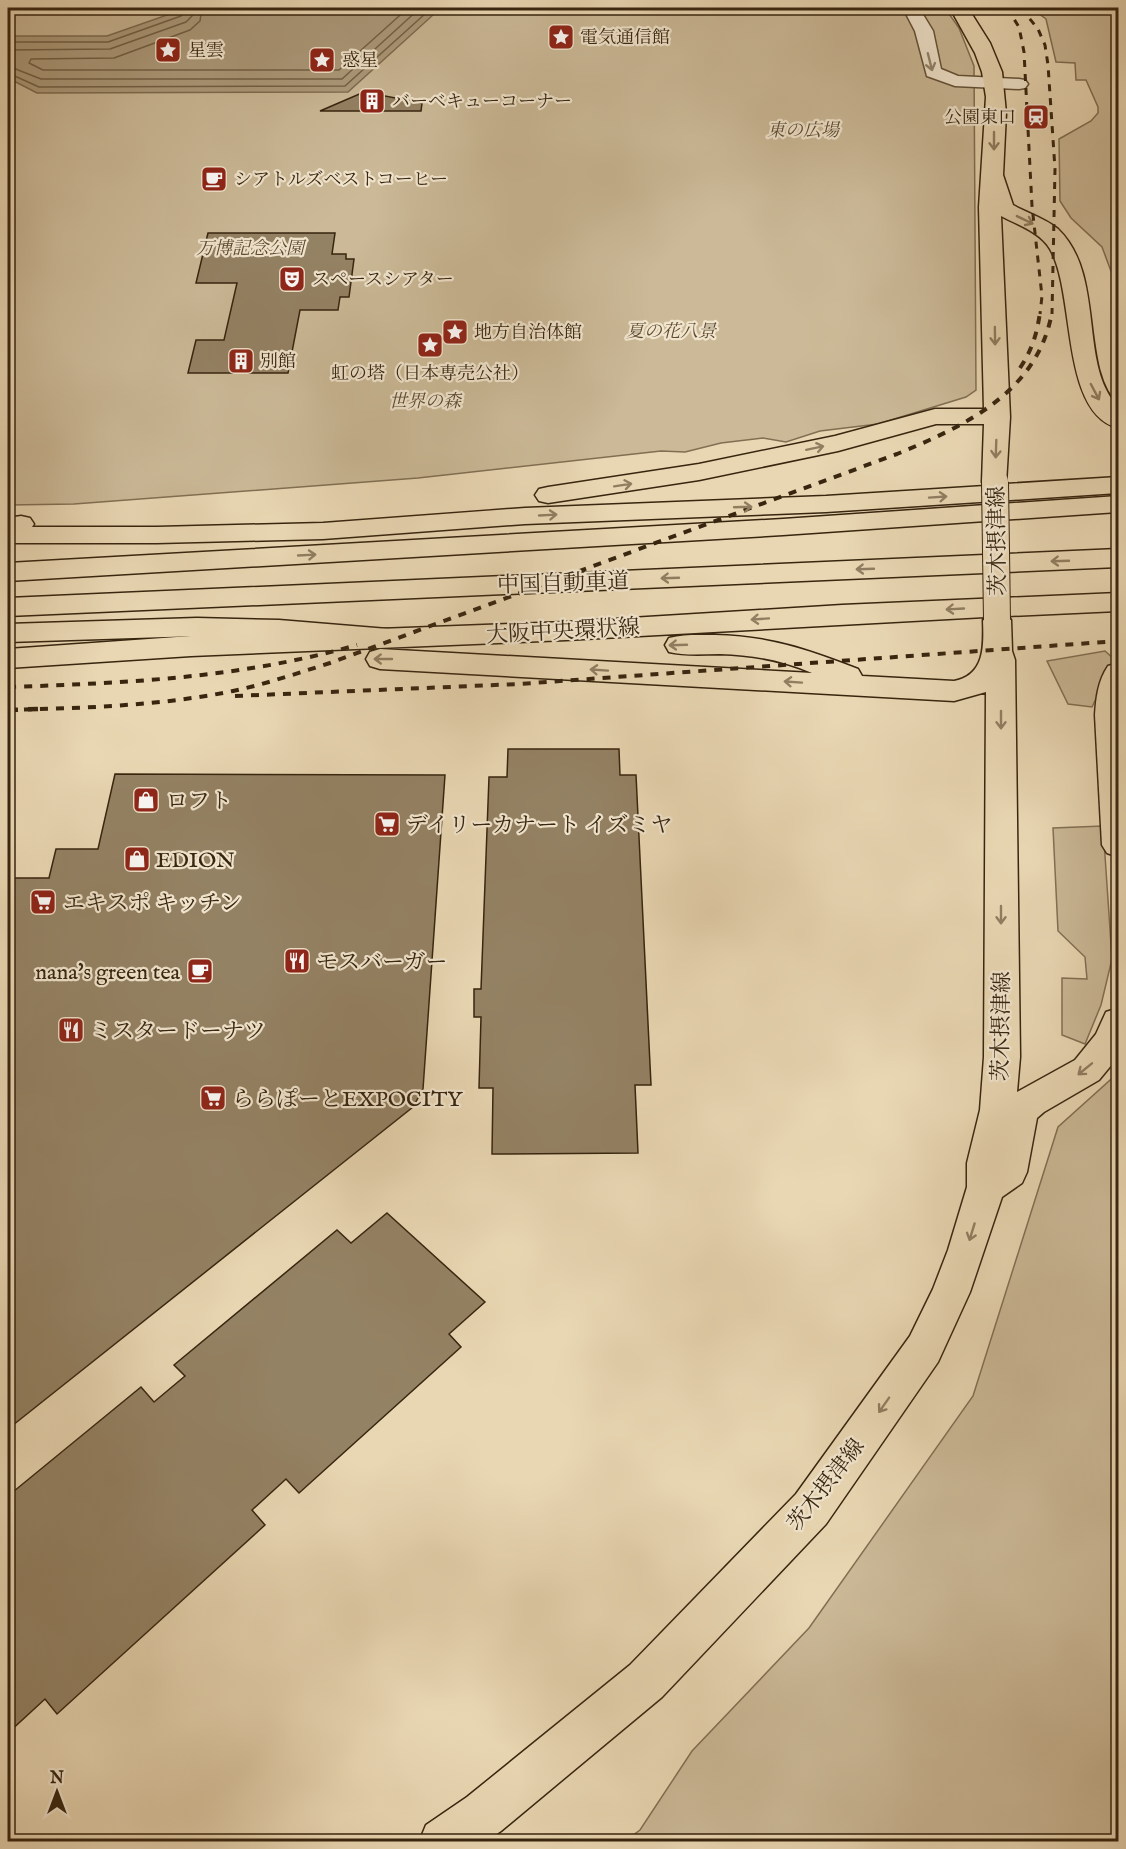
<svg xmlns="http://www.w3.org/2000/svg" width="1126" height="1849" font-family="'IM FELL English','Noto Serif JP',serif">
<rect width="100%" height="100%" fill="#e9d7b3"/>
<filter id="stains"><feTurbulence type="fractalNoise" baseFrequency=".00333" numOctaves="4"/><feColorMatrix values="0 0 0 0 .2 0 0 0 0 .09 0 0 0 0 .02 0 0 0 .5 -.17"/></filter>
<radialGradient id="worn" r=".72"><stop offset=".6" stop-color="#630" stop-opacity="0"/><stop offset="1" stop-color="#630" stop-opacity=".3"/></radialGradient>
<!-- green -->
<g fill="#cbb997" stroke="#816f53" stroke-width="1.5">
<polygon points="8,8 945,8 959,28 974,66 976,390 966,397 878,424 820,431 786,442 763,438 721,443 685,452 661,451 418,478 74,504 8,505"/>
<polygon points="1031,8 1118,8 1118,290 1102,247 1071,218 1060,201 1059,139 1091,121 1098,113 1098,107 1086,80 1076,80 1075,63 1056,62 1046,19"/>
<polygon points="1105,651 1115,660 1092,707 1068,704 1047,661"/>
<polygon points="1103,826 1112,959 1101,1005 1085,1044 1062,1035 1062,978 1087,979 1085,957 1058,931 1053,828"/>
<polygon points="1118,1073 1118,1841 625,1841 640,1830 692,1751 809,1628 973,1396 1058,1127"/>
</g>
<!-- water -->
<polygon fill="#ac9a7b" stroke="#7d6b50" stroke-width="1.5" points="187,8 434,8 433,15 348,92 37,93 8,78 8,36 107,36"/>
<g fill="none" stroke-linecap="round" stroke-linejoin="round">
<!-- shore -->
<g stroke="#726045" stroke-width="1.5">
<polyline points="202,8 200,21 190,30 114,58 31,59 29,63 43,70 339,70 408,8"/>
<polyline points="8,42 108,42 181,16 186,8"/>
<polyline points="8,50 110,49 186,22 192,16 193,8"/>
<polyline points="8,66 41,79 342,79 420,8"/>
<polyline points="8,73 39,87 345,86 426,13 428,8"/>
</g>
</g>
<!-- building -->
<g fill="#948264" stroke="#37250f" stroke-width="1.5">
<polygon points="364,92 422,103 421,111 320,111"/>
<polygon points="208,233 335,233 332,254 346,254 346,259 354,259 349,297 340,297 338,310 300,310 288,373 188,373 196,340 224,340 237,283 196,283"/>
<polygon points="508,749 619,749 620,775 636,775 651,1085 635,1085 638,1153 492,1154 493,1088 479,1088 481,1017 474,1017 474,989 481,989 489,777 507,777"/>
<polygon points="115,774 445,775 423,1089 413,1107 8,1429 8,878 49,878 56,849 98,849"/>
<polygon points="387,1213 485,1302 449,1334 461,1347 299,1493 286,1479 252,1510 265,1525 57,1714 45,1699 8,1733 8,1496 141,1387 154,1402 185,1376 174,1365 337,1230 351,1243"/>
</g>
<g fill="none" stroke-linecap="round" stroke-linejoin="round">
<defs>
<polygon id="minor" points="903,8 919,8 933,31 941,69 958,76 1019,79 1025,80 1028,84 1025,88 1019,89 955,86 927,76 915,31"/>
<g id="major">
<path d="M950,8H968L990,43L1002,72L1006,113L1003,175L1013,205C1027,213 1045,218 1058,229C1106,275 1078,366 1118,406V428C1060,413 1076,294 1050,249C1040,232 1018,225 1001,216L1010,417L1006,484L1118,477V493L826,512L525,524L323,539L157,543H8V527H157L323,523L525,508L826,496L985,486L982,482L984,424H936L838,451L699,480L548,503L539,501L535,495L539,489L548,487L699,464L835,436L935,409H984L979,207L986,97L982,72L975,53Z"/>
<path d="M1118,593V611L1008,616L1011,620L1012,651L1015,660L1020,1057L1017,1092L1075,1060L1096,1034L1106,1012L1118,1008V1057L1099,1080L1044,1112L1037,1118L1027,1172L1022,1183L1002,1197L970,1292L938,1362L826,1524L662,1697L501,1831L485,1842H419L426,1825L467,1797L630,1665L796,1494L910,1336L933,1289L948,1250L967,1187V1163L980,1110L984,1057L986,692L954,701L380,669L370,666L366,659L370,652L380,649L812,673C782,660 753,655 720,654C703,654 686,656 669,652L665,645L669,638C684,634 699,635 715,635C769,636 809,650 858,669L862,676L954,681C985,675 984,646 983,620L985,617L566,640L191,656L8,668V649L191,636L566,622L842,605Z"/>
<path d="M1118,663V857L1107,853L1102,845L1095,715C1096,698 1098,681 1108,666Z"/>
</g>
<g id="highway">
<polygon points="1118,496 1118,512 783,535 8,581 8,563 783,519"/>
<polygon points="21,516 30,518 34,524 30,530 8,534 8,518"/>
<polygon points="1118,549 1118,567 8,616 8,598"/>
<polygon points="197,618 279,620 388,629 398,631 402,638 398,645 388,647 279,638 197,636 8,642 8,624"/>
</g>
</defs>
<!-- minor casing -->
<use href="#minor" stroke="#645238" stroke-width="3"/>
<!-- major casing -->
<use href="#major" stroke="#37250f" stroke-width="3"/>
<!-- highway casing -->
<use href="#highway" stroke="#37250f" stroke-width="3"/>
<!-- minor -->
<use href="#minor" fill="#f1e5ce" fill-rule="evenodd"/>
<!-- major -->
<use href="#major" fill="#e9d7b3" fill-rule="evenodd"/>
<!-- highway -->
<use href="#highway" fill="#e9d7b3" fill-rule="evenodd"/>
<!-- rail-far2 -->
<g stroke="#37250f" stroke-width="3" stroke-dasharray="7 7" stroke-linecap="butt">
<polyline points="1007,8 1019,27 1024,52 1032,206 1042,296 1040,314"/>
<polyline points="1021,8 1038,29 1045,45 1048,65 1055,169 1052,314"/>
</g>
<!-- rail-far1 -->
<g stroke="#37250f" stroke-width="4" stroke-dasharray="8 8" stroke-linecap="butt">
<path d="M1020,368C1032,350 1037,334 1040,312"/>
<path d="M8,687C128,683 241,678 357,645"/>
<polyline points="235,696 519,684 1118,641"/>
<path d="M8,710C83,708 159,706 233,691C266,684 298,673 330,663L897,454C965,426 1038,392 1052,312"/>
</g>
<!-- rail -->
<polyline stroke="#37250f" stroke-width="4.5" stroke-dasharray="10 10" stroke-linecap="butt" points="8,710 38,709"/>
<defs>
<polyline id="major-bridge" points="995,482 997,620"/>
</defs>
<!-- major-bridge casing -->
<use href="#major-bridge" stroke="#37250f" stroke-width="28" stroke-linecap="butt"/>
<!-- major-bridge -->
<use href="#major-bridge" stroke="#e9d7b3" stroke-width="26"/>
</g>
<!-- one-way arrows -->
<defs><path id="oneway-shaft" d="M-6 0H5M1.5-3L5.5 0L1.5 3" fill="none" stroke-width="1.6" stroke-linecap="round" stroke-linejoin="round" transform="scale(1.5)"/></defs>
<use stroke="#94856e" href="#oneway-shaft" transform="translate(930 62) rotate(76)"/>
<g stroke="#907e61">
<use href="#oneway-shaft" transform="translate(994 141) rotate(90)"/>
<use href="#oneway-shaft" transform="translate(1025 220) rotate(26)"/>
<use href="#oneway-shaft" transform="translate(995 336) rotate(89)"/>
<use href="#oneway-shaft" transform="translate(1095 392) rotate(62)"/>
<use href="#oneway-shaft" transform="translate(815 448) rotate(-12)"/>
<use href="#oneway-shaft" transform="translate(996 449) rotate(92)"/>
<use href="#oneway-shaft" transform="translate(623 485) rotate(-9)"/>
<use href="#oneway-shaft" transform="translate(938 497) rotate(-4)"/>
<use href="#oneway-shaft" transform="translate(743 507) rotate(-2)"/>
<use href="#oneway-shaft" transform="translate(548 515) rotate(-3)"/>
<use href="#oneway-shaft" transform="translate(307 555) rotate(-3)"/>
<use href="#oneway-shaft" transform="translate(1060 561) rotate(178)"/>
<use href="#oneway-shaft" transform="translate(865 569) rotate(178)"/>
<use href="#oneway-shaft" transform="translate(670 578) rotate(178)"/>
<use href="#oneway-shaft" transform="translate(955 609) rotate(177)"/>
<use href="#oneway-shaft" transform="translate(760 619) rotate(176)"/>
<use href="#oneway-shaft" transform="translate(678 645) rotate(178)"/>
<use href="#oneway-shaft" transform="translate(383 659) rotate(-180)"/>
<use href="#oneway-shaft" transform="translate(599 670) rotate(-176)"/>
<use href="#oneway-shaft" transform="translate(793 682) rotate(-176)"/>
<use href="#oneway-shaft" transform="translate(1001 720) rotate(90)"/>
<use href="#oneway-shaft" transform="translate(1001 915) rotate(90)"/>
<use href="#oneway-shaft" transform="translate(1085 1069) rotate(141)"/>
<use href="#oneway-shaft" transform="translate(972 1232) rotate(107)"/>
<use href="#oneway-shaft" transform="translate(884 1405) rotate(125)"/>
</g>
<!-- icons -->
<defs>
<symbol id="sight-square" viewBox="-11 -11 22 22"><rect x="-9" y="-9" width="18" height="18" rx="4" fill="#8f2418" stroke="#f1e5ce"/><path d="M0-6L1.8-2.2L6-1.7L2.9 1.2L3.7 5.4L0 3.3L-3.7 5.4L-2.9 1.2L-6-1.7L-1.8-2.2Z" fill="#fff"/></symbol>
<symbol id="building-square" viewBox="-11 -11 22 22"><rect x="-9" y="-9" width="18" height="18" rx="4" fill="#8f2418" stroke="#f1e5ce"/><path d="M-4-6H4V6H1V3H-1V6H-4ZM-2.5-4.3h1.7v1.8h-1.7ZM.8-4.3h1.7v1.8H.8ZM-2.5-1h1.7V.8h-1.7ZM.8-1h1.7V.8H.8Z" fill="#fff"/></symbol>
<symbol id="station-square" viewBox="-11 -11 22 22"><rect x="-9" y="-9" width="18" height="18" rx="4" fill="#8f2418" stroke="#f1e5ce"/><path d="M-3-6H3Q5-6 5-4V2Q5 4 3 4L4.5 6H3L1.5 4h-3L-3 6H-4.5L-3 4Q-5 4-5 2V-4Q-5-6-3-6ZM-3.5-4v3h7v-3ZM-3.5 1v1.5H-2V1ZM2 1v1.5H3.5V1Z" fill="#fff"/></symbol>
<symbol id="cafe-square" viewBox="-11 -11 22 22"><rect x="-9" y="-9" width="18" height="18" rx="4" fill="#8f2418" stroke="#f1e5ce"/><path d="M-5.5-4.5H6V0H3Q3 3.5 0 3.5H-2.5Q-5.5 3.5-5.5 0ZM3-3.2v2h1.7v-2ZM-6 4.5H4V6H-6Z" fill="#fff"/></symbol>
<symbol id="theatre-square" viewBox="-11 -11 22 22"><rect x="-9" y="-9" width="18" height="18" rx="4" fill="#8f2418" stroke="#f1e5ce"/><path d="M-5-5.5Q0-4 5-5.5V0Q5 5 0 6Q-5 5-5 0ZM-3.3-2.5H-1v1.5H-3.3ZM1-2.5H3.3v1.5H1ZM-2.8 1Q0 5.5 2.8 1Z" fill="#fff"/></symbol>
<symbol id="shop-square" viewBox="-11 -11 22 22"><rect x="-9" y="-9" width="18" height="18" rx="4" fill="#8f2418" stroke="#f1e5ce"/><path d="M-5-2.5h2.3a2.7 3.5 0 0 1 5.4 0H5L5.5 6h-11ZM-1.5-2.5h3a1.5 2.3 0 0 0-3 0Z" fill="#fff"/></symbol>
<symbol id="supermarket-square" viewBox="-11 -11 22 22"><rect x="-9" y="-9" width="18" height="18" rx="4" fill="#8f2418" stroke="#f1e5ce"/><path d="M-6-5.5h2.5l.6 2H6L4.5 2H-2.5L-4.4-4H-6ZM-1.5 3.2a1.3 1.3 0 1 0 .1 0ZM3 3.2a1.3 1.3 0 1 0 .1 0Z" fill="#fff"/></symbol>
<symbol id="restaurant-square" viewBox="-11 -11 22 22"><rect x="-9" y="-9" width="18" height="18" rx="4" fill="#8f2418" stroke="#f1e5ce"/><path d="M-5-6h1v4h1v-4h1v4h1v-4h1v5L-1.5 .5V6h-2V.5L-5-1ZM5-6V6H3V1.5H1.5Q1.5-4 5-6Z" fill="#fff"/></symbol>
</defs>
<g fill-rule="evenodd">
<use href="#sight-square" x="546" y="22" width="30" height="30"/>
<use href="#sight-square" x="153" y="35" width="30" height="30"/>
<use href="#sight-square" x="307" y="45" width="30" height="30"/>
<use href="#building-square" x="357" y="86" width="30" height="30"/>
<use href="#station-square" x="1021" y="102" width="30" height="30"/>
<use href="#cafe-square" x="199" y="164" width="30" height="30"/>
<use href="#theatre-square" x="277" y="264" width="30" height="30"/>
<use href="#sight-square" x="440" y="317" width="30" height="30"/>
<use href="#sight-square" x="415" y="330" width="30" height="30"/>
<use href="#building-square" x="226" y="346" width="30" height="30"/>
<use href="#shop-square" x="131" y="785" width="30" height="30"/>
<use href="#supermarket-square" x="372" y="809" width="30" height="30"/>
<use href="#shop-square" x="122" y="844" width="30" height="30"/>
<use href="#supermarket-square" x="28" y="887" width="30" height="30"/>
<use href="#restaurant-square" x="282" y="946" width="30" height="30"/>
<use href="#cafe-square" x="185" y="956" width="30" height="30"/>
<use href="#restaurant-square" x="56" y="1015" width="30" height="30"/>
<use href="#supermarket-square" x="198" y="1083" width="30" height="30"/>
</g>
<g text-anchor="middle" stroke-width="4.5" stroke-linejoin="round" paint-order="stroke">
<!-- far-poi labels -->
<g font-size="18" fill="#37250f" stroke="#f1e5ce" text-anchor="start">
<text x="580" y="43">電気通信館</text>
<text x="188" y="56">星雲</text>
<text x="342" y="66">惑星</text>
<text x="392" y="107">バーベキューコーナー</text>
<text x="1016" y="123" text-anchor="end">公園東口</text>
<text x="234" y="185">シアトルズベストコーヒー</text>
<text x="312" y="285">スペースシアター</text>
<text x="474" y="338">地方自治体館</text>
<text x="260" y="367">別館</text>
<text x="430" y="379" text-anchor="middle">虹の塔（日本専売公社）</text>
</g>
<!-- far-park labels -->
<g font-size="18" font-style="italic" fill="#5c4a31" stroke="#f1e5ce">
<text x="803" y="136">東の広場</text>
<text x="250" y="254">万博記念公園</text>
<text x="671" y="337">夏の花八景</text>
<text x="425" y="407">世界の森</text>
</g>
<!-- street labels -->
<g font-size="22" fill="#37250f" stroke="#f1e5ce">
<text transform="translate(996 541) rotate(-91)" y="8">茨木摂津線</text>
<text transform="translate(563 582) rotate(-2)" y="8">中国自動車道</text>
<text transform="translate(563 630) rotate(-3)" y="8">大阪中央環状線</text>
<text transform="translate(1000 1026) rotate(-89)" y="8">茨木摂津線</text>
<text transform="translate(825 1484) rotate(-52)" y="8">茨木摂津線</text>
</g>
<!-- poi labels -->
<g font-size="22" fill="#37250f" stroke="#f1e5ce" text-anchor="start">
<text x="166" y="808">ロフト</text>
<text x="406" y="832">デイリーカナート イズミヤ</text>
<text x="156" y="867">EDION</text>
<text x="63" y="910">エキスポ キッチン</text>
<text x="316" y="969">モスバーガー</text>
<text x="180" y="979" text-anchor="end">nana's green tea</text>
<text x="90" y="1038">ミスタードーナツ</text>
<text x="232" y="1106">ららぽーとEXPOCITY</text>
</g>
</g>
<!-- margin -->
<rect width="1126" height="1849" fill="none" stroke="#e9d7b3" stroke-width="30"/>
<rect x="9" y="9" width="1108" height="1831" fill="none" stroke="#37250f" stroke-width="3"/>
<rect x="15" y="15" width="1096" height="1819" fill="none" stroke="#37250f" stroke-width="1.5"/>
<!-- north arrow -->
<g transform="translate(57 1792)" stroke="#f1e5ce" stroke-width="4.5" paint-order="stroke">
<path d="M0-4.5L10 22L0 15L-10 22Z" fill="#37250f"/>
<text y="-9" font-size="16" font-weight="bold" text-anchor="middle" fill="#37250f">N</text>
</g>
<rect width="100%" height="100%" filter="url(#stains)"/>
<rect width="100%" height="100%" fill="url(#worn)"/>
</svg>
